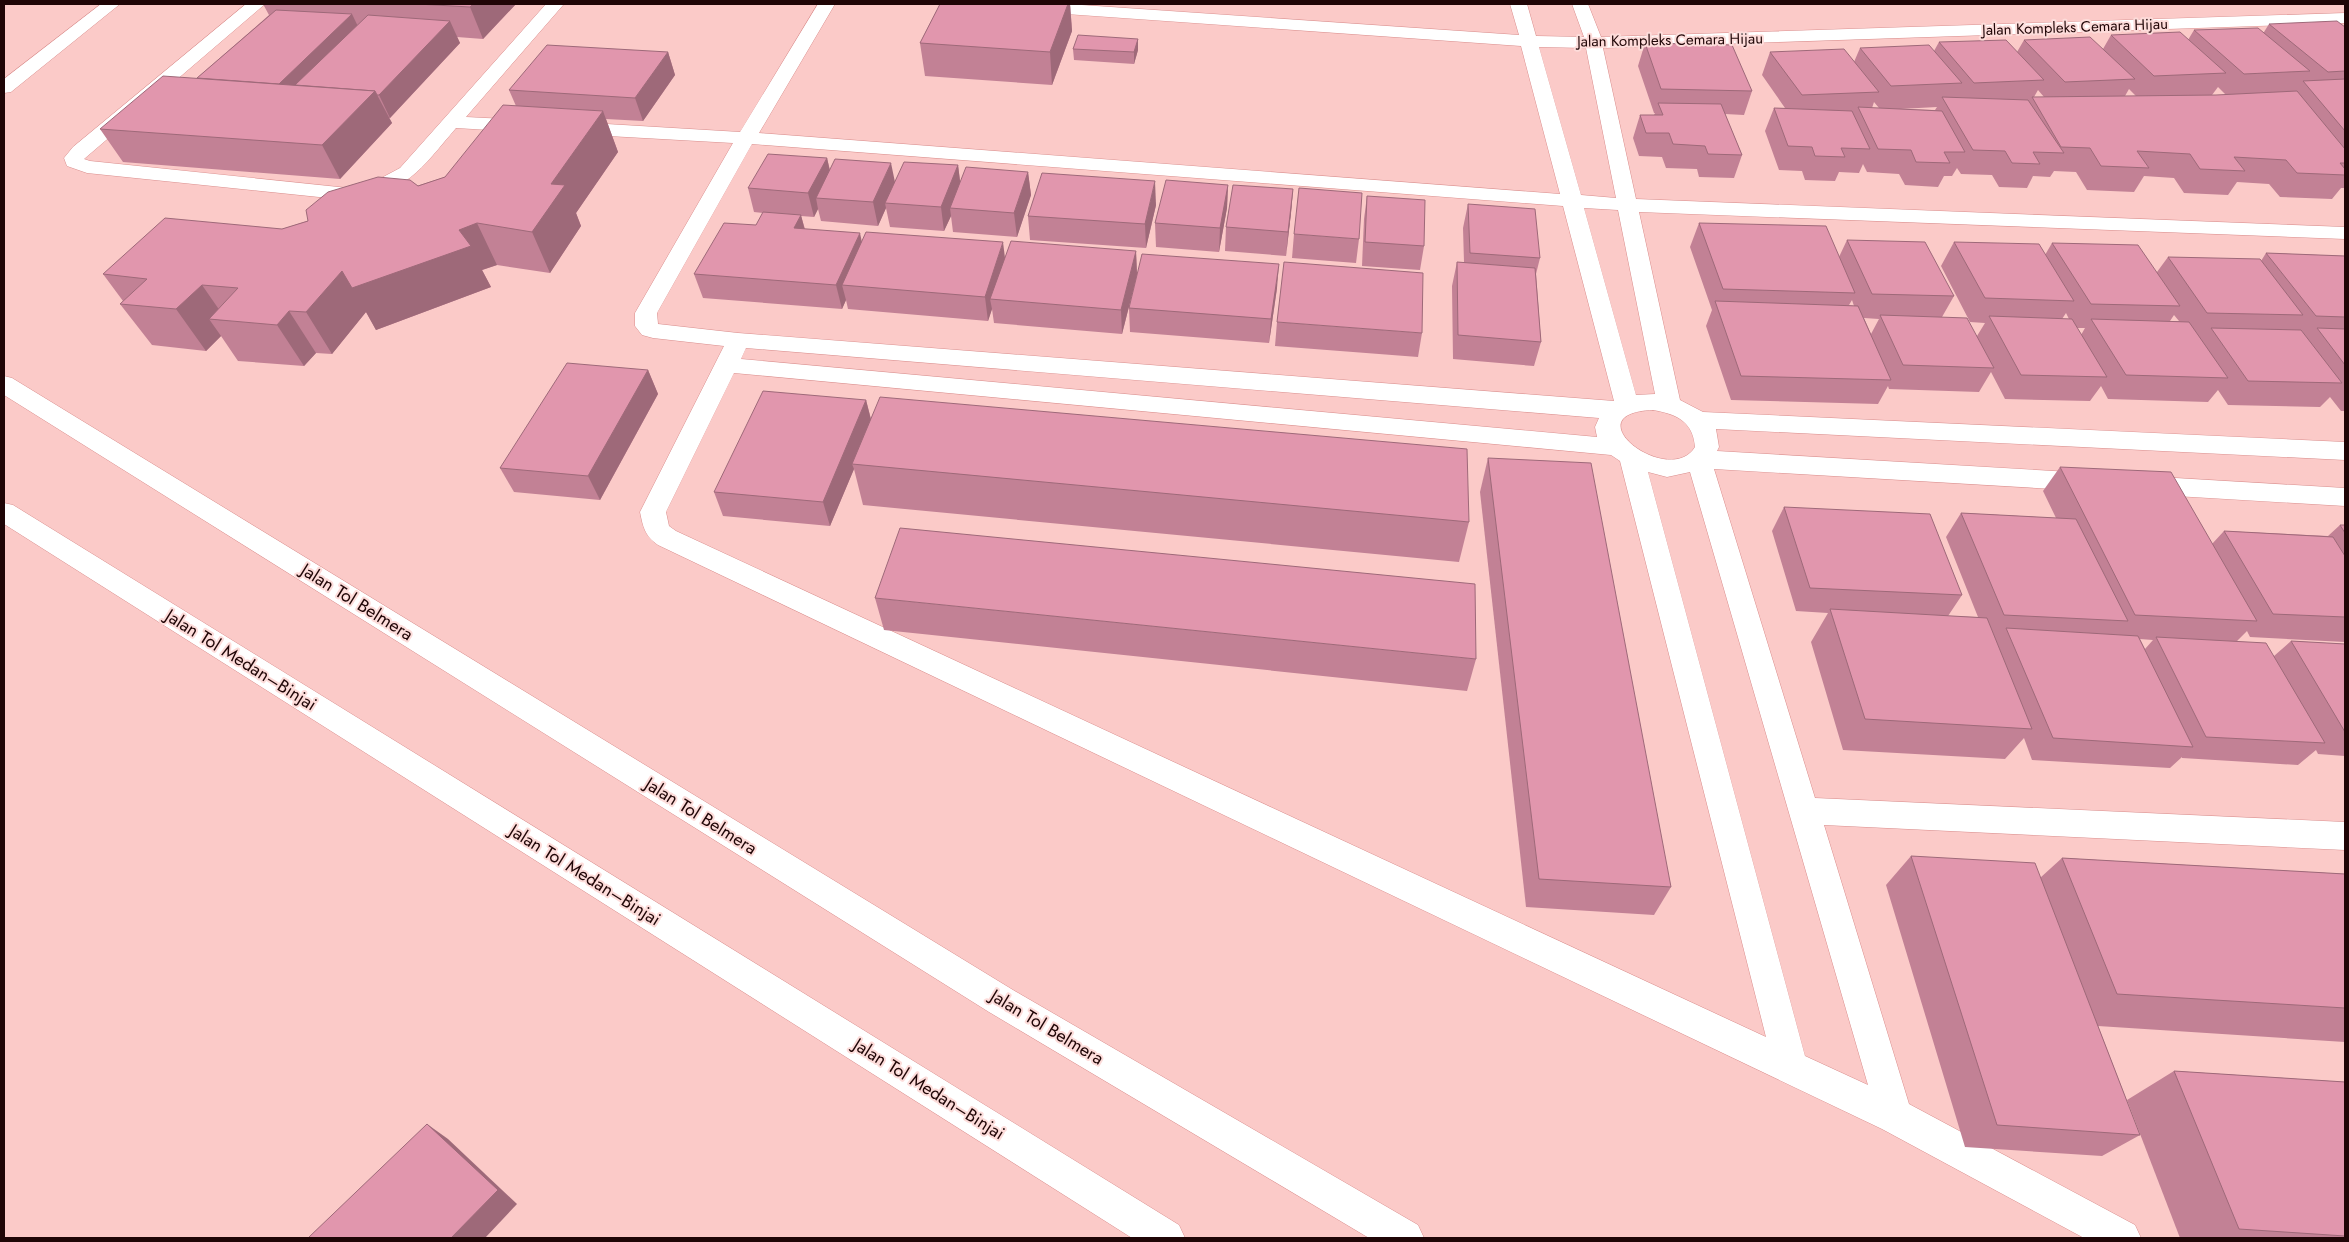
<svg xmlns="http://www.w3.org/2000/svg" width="2349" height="1242" font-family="Jost,sans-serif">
<rect width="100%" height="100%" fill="#fbcac8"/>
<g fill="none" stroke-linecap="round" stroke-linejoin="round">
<defs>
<g id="street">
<polygon points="101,4 120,4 11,92 4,93 4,79"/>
<path d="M246,4H265L84,159L90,161L348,188L372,183L400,168L546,4H564L466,117L525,120L532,122L535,126L532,130L525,132L456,128C420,170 407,193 348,200L87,173L67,166L64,158L73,147Z"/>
<path d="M818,4H835L759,133L1560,194L1521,46L996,9L990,8L987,4H1067L1519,35L1510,4H1527L1536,36L1584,37L1572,4H1588L1601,37L2345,13V23L1603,48L1636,199L2345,227V239L1639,212L1680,400L1703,412L2345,442V460L1716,429L1719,447L1717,451L2087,473L2096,476L2100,482L2096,488L2087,491L1714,469L1815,798L2345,822V850L1824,825L1909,1104L2135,1225L2141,1238H2084L1882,1129L658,545C645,536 643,527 640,512L724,346L653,338L642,335L635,326V313L733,143L573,134L566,132L563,128L566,124L573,122L740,132ZM1539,47L1586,48L1616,198L1581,195ZM752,144L1563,206L1614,401L738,333L658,324L657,313ZM1584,208L1618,210L1655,394L1636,395ZM746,348L1599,418L1595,427L1597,437L741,359ZM734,373L1611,455L1620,461L1766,1037L676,531L669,526L666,512ZM1653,410C1676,414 1693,421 1695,447C1669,489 1570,413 1653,410ZM1648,472L1667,477L1690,472L1868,1085L1805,1056Z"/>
<polygon points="2142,476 2345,488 2345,506 2142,494 2133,491 2129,485 2133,479"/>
</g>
<g id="highway">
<polygon points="4,376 12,378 1013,990 1418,1225 1424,1238 1369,1238 989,1012 4,395"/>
<polygon points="4,503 13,505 1179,1225 1185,1238 1132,1238 4,524"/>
</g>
</defs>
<!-- street casing -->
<use href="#street" stroke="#d98d8c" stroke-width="1"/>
<!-- highway casing -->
<use href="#highway" stroke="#d98d8c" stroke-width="1"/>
<!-- street -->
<use href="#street" fill="#fff" fill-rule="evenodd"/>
<!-- highway -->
<use href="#highway" fill="#fff" fill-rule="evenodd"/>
</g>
<!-- wall -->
<g fill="#c28195" fill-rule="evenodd">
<polygon points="263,4 516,4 483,39 457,37 460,43 390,118 389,118 392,123 340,179 123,162 100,129 197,78 269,15"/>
<polygon points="940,4 1070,4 1072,31 1052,85 925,76 920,43"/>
<path d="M2269,24L2345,27V188H2341L2332,199L2280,197L2269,184L2237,182L2228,195L2184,193L2174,178L2144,176L2134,192L2087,190L2076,172L2054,171L2050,177L2033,176L2027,188L1999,187L1992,175L1961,174L1957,168L1952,176H1944L1938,187L1905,185L1899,174L1867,172L1863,164L1859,173L1839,172L1835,181L1805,180L1802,171L1779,170L1765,131L1774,108H1785L1762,75L1770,52L1854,62L1860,48L1934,51L1939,42L2017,52L2024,40L2103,49L2111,35L2188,40L2194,30L2264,32ZM2218,87L2226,95H2212ZM2129,89L2136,96H2125ZM2038,90L2044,97H2034ZM1874,102L1879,108H1872ZM1937,107L1935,110L1900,109Z"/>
<polygon points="1138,39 1138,50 1134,64 1074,60 1073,49"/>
<polygon points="1645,43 1752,91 1744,115 1725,114 1742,155 1734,178 1699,177 1697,169 1666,168 1662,157 1639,156 1633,138 1640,115 1654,115 1655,113 1654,113 1638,66"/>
<polygon points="668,52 675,75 643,121 606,119 618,152 576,213 581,226 550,273 497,265 482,270 491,287 376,330 366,312 332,354 316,353 304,366 238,361 221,336 206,351 152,345 120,304 123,301 103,274 282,229 445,177 516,106 509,90"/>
<polygon points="827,158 830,170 895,182 958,165 960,181 1028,172 1031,195 1017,237 953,232 951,216 944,231 890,227 886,208 878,226 821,221 818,209 814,217 801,216 805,229 862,242 1005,257 1136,251 1137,275 1122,334 994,323 992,309 988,321 848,309 846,300 842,309 703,298 694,274 756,225 763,213 754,212 748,188"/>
<polygon points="1228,185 1227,208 1219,252 1156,247 1155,223"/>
<polygon points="1293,189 1291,213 1286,256 1225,251 1226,227"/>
<polygon points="1367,196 1424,246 1420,270 1362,266 1364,219"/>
<polygon points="1468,204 1540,258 1536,274 1541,342 1534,366 1453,359 1452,286 1457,262 1464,262 1463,228"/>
<polygon points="1156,205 1146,248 1030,240 1028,216"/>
<path d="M1699,223L1839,257L1847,240L1954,296L1942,317L1977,336L1985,323L1970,322L1941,266L1954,242L2045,255L2052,243L2157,272L2168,257L2261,261L2266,253L2345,256V411H2341L2330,397L2320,407L2228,405L2218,390L2208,402L2108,399L2101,386L2090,401L2005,399L1991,372L1979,392L1889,389L1888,386L1878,404L1731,400L1706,326L1712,310L1690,247ZM1852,300L1854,306L1849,305ZM2066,313L2069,319H2062ZM2174,315L2179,321H2170ZM1864,318L1879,319L1871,334ZM2077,328H2085L2081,335Z"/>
<polygon points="1294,234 1359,239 1356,263 1292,258"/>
<polygon points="1277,288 1269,343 1130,332 1129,308"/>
<polygon points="1277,322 1422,333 1418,357 1275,346"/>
<polygon points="648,370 658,394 600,500 514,492 500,468"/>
<polygon points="866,400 871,419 1469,522 1459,562 863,505 854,469 830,526 723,516 714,492"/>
<polygon points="1488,458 1671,887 1654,915 1526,907 1480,492"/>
<path d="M2060,467L2212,544L2224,531L2328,536L2340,525H2345V642L2250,637L2247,631L2237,641L2274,656L2291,641L2345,644V756L2318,754L2316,750L2298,765L2182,758V757L2170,768L2032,760L2024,738L2005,759L1843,750L1811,642L1828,613L1796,611L1772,531L1784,507L1962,595L1948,616L1978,617L1946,537L1961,513L2056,518L2043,491ZM2140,639L2153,640L2145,649Z"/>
<polygon points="875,598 1476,659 1467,691 884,630"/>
<polygon points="1911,856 2040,878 2062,858 2345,874 2345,1042 2098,1026 2140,1135 2102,1156 1965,1147 1886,885"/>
<polygon points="2174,1071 2345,1082 2345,1238 2180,1238 2127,1100"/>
</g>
<!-- shaded-wall -->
<g fill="#9e6979">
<polygon points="473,4 516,4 483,39 470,7"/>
<polygon points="1068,4 1070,4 1072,31 1052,85 1050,52"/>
<polygon points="352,14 363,37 291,89 275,87"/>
<polygon points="450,21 460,43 390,118 379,95"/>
<polygon points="1138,39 1138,50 1134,64 1134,52"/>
<polygon points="668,52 675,75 643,121 635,98"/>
<polygon points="375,91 392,123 340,179 322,145"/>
<polygon points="603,111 618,152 576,213 581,226 550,273 532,232 551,184"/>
<polygon points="827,158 832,181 816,198 818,209 814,217 808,193"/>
<polygon points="891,163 896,187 885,203 886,208 878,226 873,202"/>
<polygon points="958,165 961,189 950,208 951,216 944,231 941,207"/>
<polygon points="1028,172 1031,195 1017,237 1014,213"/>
<polygon points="1155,181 1156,205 1146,248 1145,224"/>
<polygon points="1228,185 1227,208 1219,252 1220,228"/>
<polygon points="1293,189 1291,213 1286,256 1288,232"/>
<polygon points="801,215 807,239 794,228"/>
<polygon points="477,223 497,265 482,270 491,287 376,330 366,312 332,354 306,312 342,271"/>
<polygon points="860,233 865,257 842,285 846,300 842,309 836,285"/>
<polygon points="1003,242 1006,266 990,299 992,309 988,321 985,297"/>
<polygon points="1136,251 1137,275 1122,334 1121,310"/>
<polygon points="1279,264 1277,288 1269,343 1271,319"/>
<polygon points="202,285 227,321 209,319 221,336 206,351 176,309"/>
<polygon points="289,311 316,353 304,366 277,325"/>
<polygon points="648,370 658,394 600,500 588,476"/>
<polygon points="866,400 872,424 852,464 854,469 830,526 823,502"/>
<polygon points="427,1124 448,1139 517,1204 485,1238 451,1238"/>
</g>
<!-- building -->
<g fill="#e196ad" stroke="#9e6979">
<polygon points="417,4 473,4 470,7"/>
<polygon points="940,4 1068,4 1050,52 920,43"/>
<polygon points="276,10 352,14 279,84 197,78"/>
<polygon points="368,15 450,21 379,95 377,95 375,91 295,85"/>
<polygon points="2337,21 2345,27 2345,71 2328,72 2269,24"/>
<polygon points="2258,28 2310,71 2244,74 2194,30"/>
<polygon points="2180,32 2226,73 2154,76 2111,35"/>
<polygon points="1078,35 1138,39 1134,52 1073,49"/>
<polygon points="2090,37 2135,79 2065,82 2024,40"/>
<polygon points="2006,40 2044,80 1974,83 1939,42"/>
<polygon points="1645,43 1732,45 1752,91 1661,89"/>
<polygon points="547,45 668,52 635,98 509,90"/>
<polygon points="1929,45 1962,83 1891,86 1860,48"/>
<polygon points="1844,49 1879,92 1802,95 1770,52"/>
<polygon points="163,76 375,91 322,145 100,129"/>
<polygon points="2345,79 2345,131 2303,81"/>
<polygon points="2297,91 2345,149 2345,163 2340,163 2345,169 2345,175 2297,173 2286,160 2234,157 2245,171 2200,169 2190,154 2137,151 2149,168 2101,166 2090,148 2061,147 2032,97 2216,95"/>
<polygon points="1942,97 2028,100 2064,153 2033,152 2040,164 2012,163 2005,151 1973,150"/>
<polygon points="1658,103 1721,104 1742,155 1708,154 1705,146 1673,144 1669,133 1646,133 1640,115 1663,115"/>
<polygon points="503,105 603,111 551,184 565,185 532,232 477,223 459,230 471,246 352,288 342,271 306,312 289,311 277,325 209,319 238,288 202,285 176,309 120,304 147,279 103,274 165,218 282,229 308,221 306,210 328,192 378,177 410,180 418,186 445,177"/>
<polygon points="1858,107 1942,111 1965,152 1944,152 1950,163 1916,162 1911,150 1878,149"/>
<polygon points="1774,108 1852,111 1870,149 1841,148 1845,157 1815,156 1812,147 1788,146"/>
<polygon points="768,154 827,158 808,193 748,188"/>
<polygon points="835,159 891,163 873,202 816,198"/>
<polygon points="904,162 958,165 941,207 885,203"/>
<polygon points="966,167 1028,172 1014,213 950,208"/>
<polygon points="1042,173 1155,181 1145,224 1028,216"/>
<polygon points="1166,180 1228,185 1220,228 1155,223"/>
<polygon points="1233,185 1293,189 1288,232 1226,227"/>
<polygon points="1299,188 1362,193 1359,239 1294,234"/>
<polygon points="1367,196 1425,200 1424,246 1365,242"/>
<polygon points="1468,204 1535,209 1540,258 1470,253"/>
<polygon points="763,212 801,215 794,228 860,233 836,285 694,274 724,223 756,225"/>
<polygon points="1699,223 1826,226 1855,293 1723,289"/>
<polygon points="866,232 1003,242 985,297 842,285"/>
<polygon points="1847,240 1925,242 1954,296 1872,294"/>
<polygon points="1011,241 1136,251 1121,310 990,299"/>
<polygon points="1954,242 2039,244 2074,301 1985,298"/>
<polygon points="2052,243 2138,245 2180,306 2091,304"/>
<polygon points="2266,253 2345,256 2345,317 2316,316"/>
<polygon points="1142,254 1279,264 1271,319 1129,308"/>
<polygon points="2168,257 2260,259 2303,315 2207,313"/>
<polygon points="1284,262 1423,273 1422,333 1277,322"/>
<polygon points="1457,262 1535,268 1541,342 1458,335"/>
<polygon points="1715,301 1858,306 1891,380 1741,376"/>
<polygon points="1880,315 1967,318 1994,368 1903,365"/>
<polygon points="1989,316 2072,319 2107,377 2021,375"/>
<polygon points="2091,319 2189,322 2228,378 2126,375"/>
<polygon points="2211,328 2301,330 2342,383 2248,381"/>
<polygon points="2317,328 2345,329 2345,365"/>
<polygon points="567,363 648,370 588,476 500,468"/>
<polygon points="763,391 866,400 823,502 714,492"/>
<polygon points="880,397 1467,449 1469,522 852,464"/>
<polygon points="1488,458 1591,463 1671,887 1539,879"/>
<polygon points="2060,467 2171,472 2257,621 2135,615"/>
<polygon points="1784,507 1930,514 1962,595 1810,588"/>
<polygon points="1961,513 2076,519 2128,621 2004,615"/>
<polygon points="2340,525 2345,525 2345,533"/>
<polygon points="900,528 1475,584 1476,659 875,598"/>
<polygon points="2224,531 2333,537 2345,556 2345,617 2273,614"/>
<polygon points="1830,609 1987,618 2032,729 1865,719"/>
<polygon points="2006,628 2138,636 2193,747 2053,738"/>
<polygon points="2156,637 2266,643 2325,743 2206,737"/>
<polygon points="2291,641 2345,644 2345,732"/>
<polygon points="1911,856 2035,863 2140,1135 1997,1125"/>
<polygon points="2062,858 2345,874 2345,1008 2117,994"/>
<polygon points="2174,1071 2345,1082 2345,1236 2239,1229"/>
<polygon points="427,1124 498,1190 451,1238 308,1238"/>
</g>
<g text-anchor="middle" stroke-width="4" stroke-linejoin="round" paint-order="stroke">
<!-- far-street labels -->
<g font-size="15" fill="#1f0506" stroke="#fddcda">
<text transform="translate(2075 27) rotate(-2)" y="5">Jalan Kompleks Cemara Hijau</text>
<text transform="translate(1670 40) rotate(-1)" y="5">Jalan Kompleks Cemara Hijau</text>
</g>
<!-- street labels -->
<g font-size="18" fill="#1f0506" stroke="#fddcda">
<text transform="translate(357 602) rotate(32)" y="6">Jalan Tol Belmera</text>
<text transform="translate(241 660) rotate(32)" y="6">Jalan Tol Medan–Binjai</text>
<text transform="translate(701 816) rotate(32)" y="6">Jalan Tol Belmera</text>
<text transform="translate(585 875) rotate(32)" y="6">Jalan Tol Medan–Binjai</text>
<text transform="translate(1047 1027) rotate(31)" y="6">Jalan Tol Belmera</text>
<text transform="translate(929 1089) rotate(32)" y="6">Jalan Tol Medan–Binjai</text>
</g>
</g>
<!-- border -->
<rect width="2349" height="1242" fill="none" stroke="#1f0506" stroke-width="10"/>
</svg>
